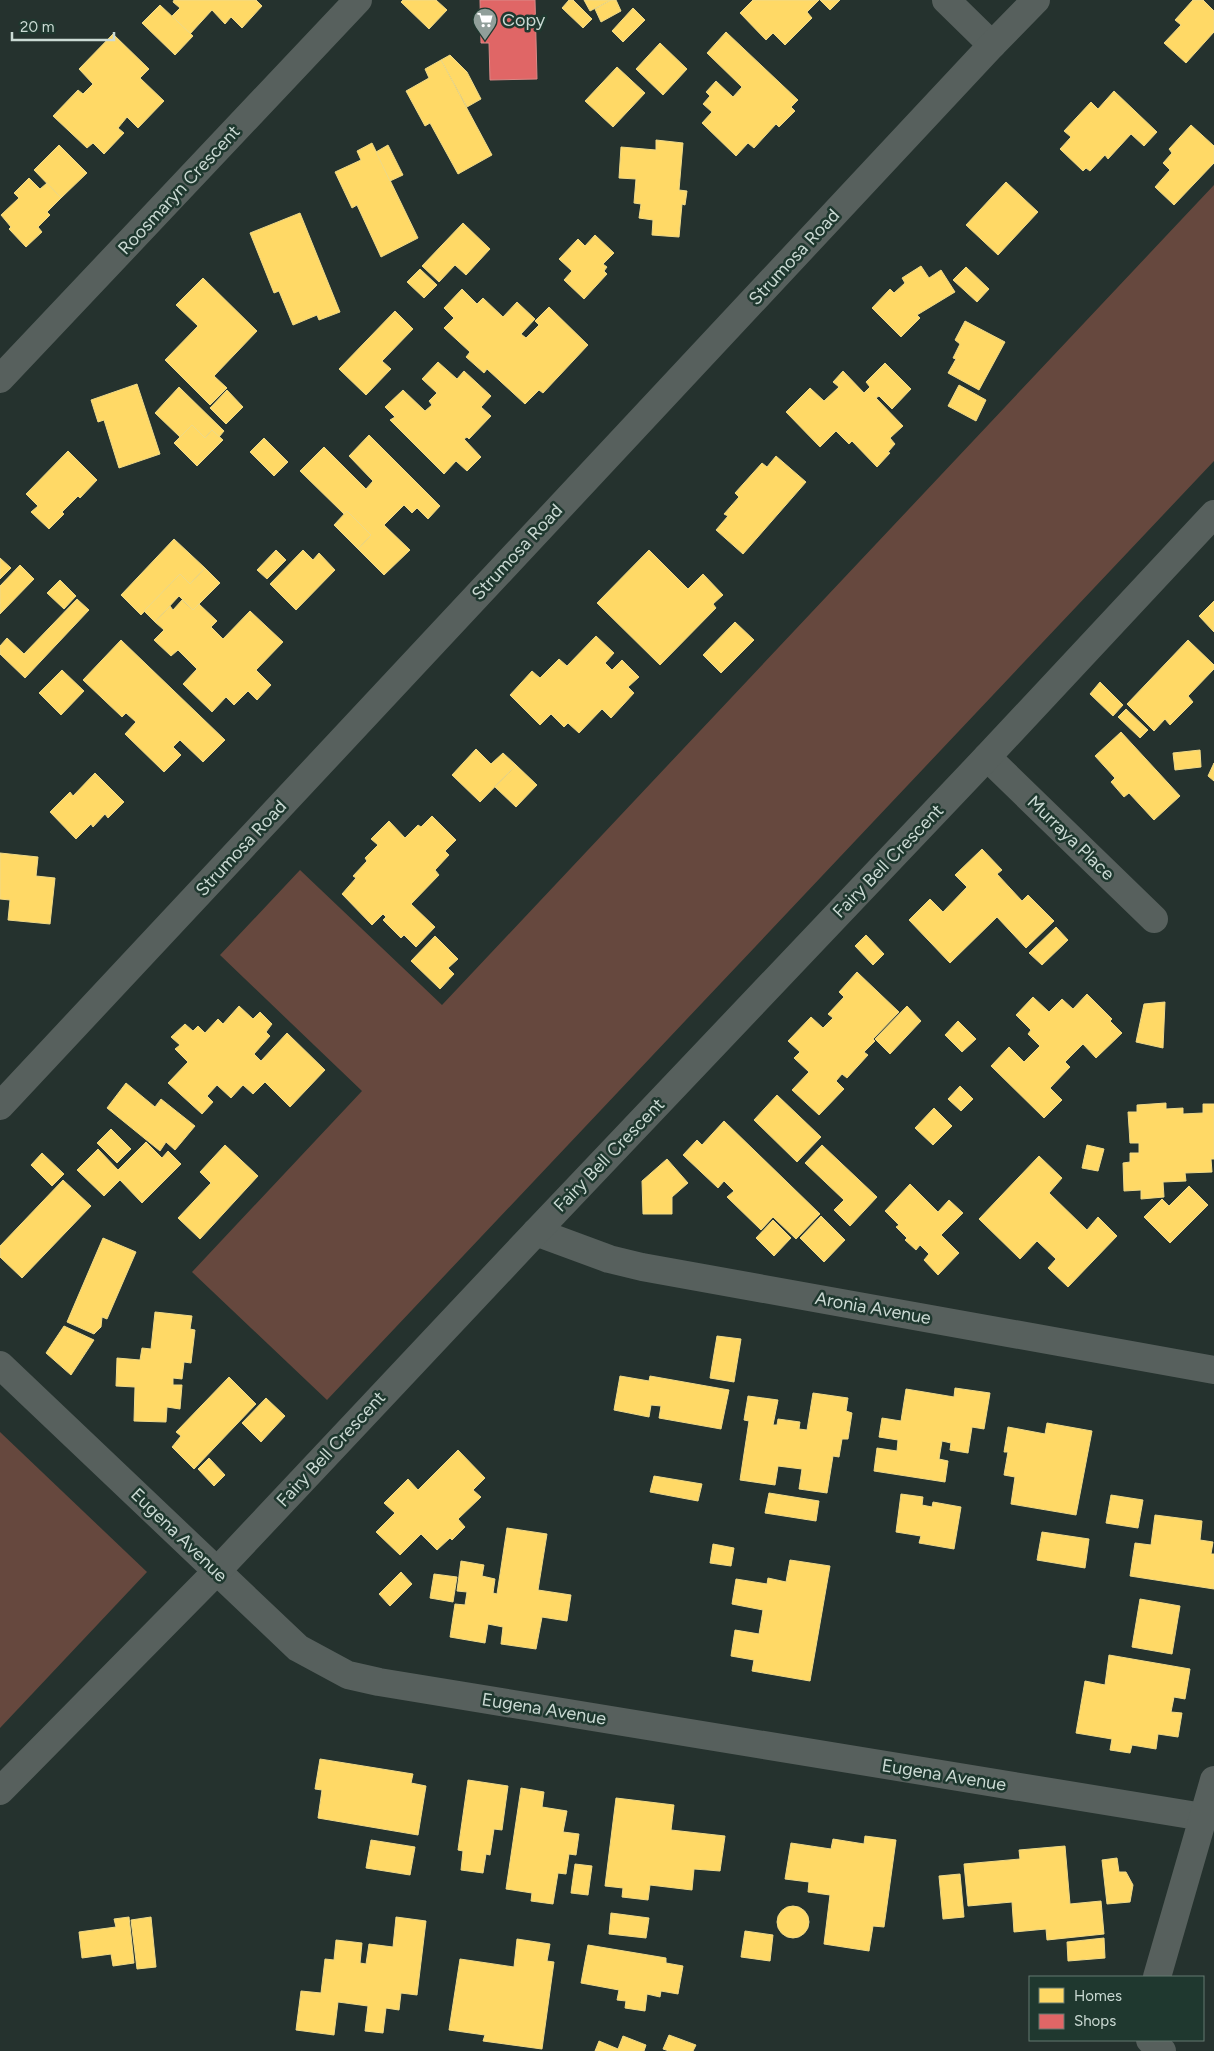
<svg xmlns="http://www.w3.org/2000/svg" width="1214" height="2051" font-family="Figtree,sans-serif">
<rect width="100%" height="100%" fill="#25322e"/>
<!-- green -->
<g fill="#66483e">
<polygon points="1214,185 1214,461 327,1400 192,1272 362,1091 220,955 300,870 442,1005"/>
<polygon points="0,1432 147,1572 0,1728"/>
</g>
<!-- homes -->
<g fill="#ffd966" stroke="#efd987">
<polygon points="174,0 256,0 262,6 242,28 231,17 225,24 212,10 190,34 172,16 180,8 173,2"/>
<polygon points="403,0 436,0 447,10 429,29 401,2"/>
<polygon points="569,0 573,0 592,19 583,28 562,8"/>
<polygon points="584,0 611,0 590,11"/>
<polygon points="611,0 616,0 621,11 601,22 595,9"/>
<polygon points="753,0 819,0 807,12 812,18 785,45 773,33 766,40 740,13"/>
<polygon points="820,0 840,0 830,10"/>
<polygon points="1193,0 1203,0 1214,11 1214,32 1186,63 1164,43 1181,25 1175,20"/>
<polygon points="160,5 193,36 175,55 142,23"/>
<polygon points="633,8 645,20 623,42 612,31"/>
<polygon points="726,32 798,100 791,107 795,111 779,127 776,124 754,148 748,143 736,156 702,123 712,112 703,104 710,96 706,92 716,81 733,97 742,87 707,53"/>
<polygon points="113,34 149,69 140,78 164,101 138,128 127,117 118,128 124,133 104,154 93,143 87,148 53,116 78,90 83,94 93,84 79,69"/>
<polygon points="660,43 687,69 663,95 636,69"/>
<polygon points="450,55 467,72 481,99 467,107 441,60"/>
<polygon points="441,60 492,155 458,174 430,123 425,126 406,91 429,78 425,69"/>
<polygon points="617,67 645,93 613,127 585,101"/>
<polygon points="1114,91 1157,132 1144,146 1131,134 1108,159 1105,155 1090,171 1086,168 1083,171 1060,149 1071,137 1064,131 1091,102 1098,109"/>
<polygon points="1191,125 1214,146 1214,163 1174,205 1155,187 1170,170 1163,163 1172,153 1169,149"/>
<polygon points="656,140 683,143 679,190 687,191 685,205 682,204 679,237 652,235 653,220 639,218 641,204 634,203 636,179 619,178 621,147 656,150"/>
<polygon points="372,143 418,238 381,257 357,205 352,208 335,172 361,160 357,151"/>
<polygon points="59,145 87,173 61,198 34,170"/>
<polygon points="388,145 403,175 390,181 376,152"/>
<polygon points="29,178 40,189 47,183 61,198 47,212 50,215 38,227 42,232 26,247 9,229 11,227 1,215 19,198 14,193"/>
<polygon points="1006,182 1038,212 998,255 966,225"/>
<polygon points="300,213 340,312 319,320 317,315 293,325 279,291 274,293 250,233"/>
<polygon points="463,223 490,249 466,275 455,265 439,282 422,266"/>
<polygon points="595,235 614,253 603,264 607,267 604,271 607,274 584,299 564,280 572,271 559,259 578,239 585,246"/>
<polygon points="921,266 929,278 941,270 955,292 917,315 920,318 901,337 872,308 890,289 894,293 905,283 902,278"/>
<polygon points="966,267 989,289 977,302 953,280"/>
<polygon points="420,269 437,285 424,298 407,282"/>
<polygon points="203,278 257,331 214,376 227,388 210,405 165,360 198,326 176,305"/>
<polygon points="462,289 477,304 483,298 503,317 517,302 535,319 521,334 526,338 539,325 535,321 549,307 588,345 543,393 539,390 525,404 487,369 484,373 466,357 470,352 444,328 454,318 444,308"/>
<polygon points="395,311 413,329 382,361 391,369 366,395 339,369"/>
<polygon points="965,321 1005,342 979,390 948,373 956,359 953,358 960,344 955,340"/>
<polygon points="438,362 457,379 464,371 491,396 481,407 491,416 469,439 467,437 464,439 481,457 467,471 456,461 444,474 390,420 395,417 385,407 403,390 425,411 432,405 429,401 437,393 422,379"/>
<polygon points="885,363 911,389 892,409 879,396 876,398 903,426 890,438 895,444 888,452 890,453 877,467 852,441 849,444 836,431 820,447 786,412 810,388 824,401 839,387 833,382 843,371 864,393 870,387 866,382"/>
<polygon points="137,384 160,454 119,468 104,420 98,422 91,400"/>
<polygon points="959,385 986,400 976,421 948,406"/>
<polygon points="179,387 224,431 219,437 212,430 205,438 192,425 180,437 155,413"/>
<polygon points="227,390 243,407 226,424 210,408"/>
<polygon points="192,425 205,438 212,430 223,440 197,466 174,443"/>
<polygon points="369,435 440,506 428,519 417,508 412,513 404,505 384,525 410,550 384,575 358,549 371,535 347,511 344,514 300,471 324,447 366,489 373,481 349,456"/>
<polygon points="264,438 288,462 274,476 250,452"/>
<polygon points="68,451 97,480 80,498 78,496 62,512 64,514 49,529 31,512 38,506 26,494"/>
<polygon points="776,456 806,482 743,554 716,530 728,516 724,514 739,497 735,493 762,463 767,467"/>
<polygon points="347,511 371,535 358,549 334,525"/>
<polygon points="174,539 205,568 190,584 180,574 141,615 121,595"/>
<polygon points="276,550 286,560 267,579 257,570"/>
<polygon points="303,550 313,560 319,553 335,570 296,610 270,584"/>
<polygon points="649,550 688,589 703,574 723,595 713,604 716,608 660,665 597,603"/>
<polygon points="0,558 11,568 0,579"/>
<polygon points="20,565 34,579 0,614 0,586"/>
<polygon points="205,568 220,583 193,610 179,596 155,622 144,611 180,574 190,584"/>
<polygon points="60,580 76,596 64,609 47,593"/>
<polygon points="77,599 89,610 25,678 0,654 0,646 7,638 24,654"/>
<polygon points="182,600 193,610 199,604 217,621 211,627 223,639 250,611 283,642 256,670 271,685 257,700 248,691 234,705 226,697 212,712 183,684 197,669 178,650 171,656 154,640 164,630 155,622 170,606 173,610"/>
<polygon points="1214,601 1214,632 1199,616"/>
<polygon points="735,622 754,640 721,673 703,655"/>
<polygon points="596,636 614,653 605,663 612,670 622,660 639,677 628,687 634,693 611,718 602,709 579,733 568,723 564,727 551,714 540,725 510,695 532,671 540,678 559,659 567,666"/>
<polygon points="121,640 225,740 203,762 180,740 173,747 181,755 164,772 125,734 136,722 126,713 122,717 83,680"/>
<polygon points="1188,640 1214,665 1214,669 1188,696 1193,702 1170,725 1165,719 1154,731 1127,704"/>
<polygon points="62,670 84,691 61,715 39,693"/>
<polygon points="1100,682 1123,705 1113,716 1090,694"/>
<polygon points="1126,709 1148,730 1140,738 1118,717"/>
<polygon points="1121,732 1180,796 1154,820 1129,793 1124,797 1111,782 1115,778 1095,756"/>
<polygon points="476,749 491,764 503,753 516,765 480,802 452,775"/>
<polygon points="1200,750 1201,767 1175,770 1173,753"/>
<polygon points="1214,763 1214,781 1208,776"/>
<polygon points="516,765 537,785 516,807 495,787"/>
<polygon points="95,773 124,802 108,818 105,814 93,827 91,824 76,839 50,812 70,792 73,796"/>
<polygon points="432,816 456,840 445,851 449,855 435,870 439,875 411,904 435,927 416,947 404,935 401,938 383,920 386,917 383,914 372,925 342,894 356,878 353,876 367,861 365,858 378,845 371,839 389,821 405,838 418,825 421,827"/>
<polygon points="982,849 1002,870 997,874 1022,901 1028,895 1054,921 1026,948 997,917 950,963 909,920 930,899 943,912 967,887 955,875"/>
<polygon points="0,853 38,857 36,876 55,878 50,924 8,920 10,900 0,899"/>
<polygon points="1056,927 1068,940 1042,965 1029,953"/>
<polygon points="866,935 884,954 873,965 855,946"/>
<polygon points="435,936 458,959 448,968 454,974 440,989 411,961"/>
<polygon points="857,972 899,1012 873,1039 875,1041 864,1052 868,1055 847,1078 842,1074 836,1081 844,1089 819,1115 792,1090 809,1072 794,1058 800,1052 788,1041 811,1017 823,1028 833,1018 828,1014 844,997 839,992"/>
<polygon points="1087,994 1112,1019 1110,1021 1122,1033 1096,1058 1083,1044 1065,1062 1070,1067 1050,1088 1062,1100 1044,1118 991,1066 1009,1047 1024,1062 1040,1046 1028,1034 1031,1030 1016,1015 1033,997 1049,1012 1062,999 1073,1009"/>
<polygon points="1165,1002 1163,1048 1136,1042 1144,1004"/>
<polygon points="239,1006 253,1019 260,1012 272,1024 266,1032 270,1036 254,1054 261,1061 287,1033 325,1070 290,1107 265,1082 253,1094 243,1085 231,1098 217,1085 207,1096 213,1102 202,1114 168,1083 188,1062 175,1049 180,1045 171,1037 185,1024 193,1031 198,1026 205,1033 218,1019 223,1024"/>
<polygon points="907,1006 921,1021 890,1054 875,1039"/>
<polygon points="958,1021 976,1039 962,1052 945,1035"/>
<polygon points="126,1083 155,1107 161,1099 195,1126 175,1150 166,1142 160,1151 107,1108"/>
<polygon points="960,1086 973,1099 961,1111 948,1099"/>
<polygon points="777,1095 821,1137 797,1162 754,1120"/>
<polygon points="1166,1103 1166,1109 1183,1108 1183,1114 1203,1113 1203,1104 1214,1104 1214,1159 1211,1159 1212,1172 1185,1173 1186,1181 1163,1182 1164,1197 1141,1199 1141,1190 1124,1191 1123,1163 1130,1162 1130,1153 1139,1153 1139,1143 1130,1143 1128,1112 1137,1112 1137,1105"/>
<polygon points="934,1108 952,1126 933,1145 915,1128"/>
<polygon points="724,1121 820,1214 796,1239 773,1217 761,1230 727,1197 734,1191 724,1181 718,1188 683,1155 697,1140 702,1145"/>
<polygon points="111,1129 131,1149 117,1163 97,1143"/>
<polygon points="146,1142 162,1158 168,1151 181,1164 142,1203 120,1180 104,1196 77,1170 98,1149 118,1170"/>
<polygon points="225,1145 258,1176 200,1239 178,1218 211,1183 200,1172"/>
<polygon points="822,1145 877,1197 850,1226 834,1210 844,1200 805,1163"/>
<polygon points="1087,1145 1104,1149 1098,1171 1082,1168"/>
<polygon points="42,1153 64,1174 52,1186 31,1165"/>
<polygon points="1039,1156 1062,1178 1049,1193 1087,1230 1098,1217 1117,1236 1068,1287 1048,1268 1056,1259 1037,1241 1020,1259 979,1219"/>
<polygon points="667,1159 688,1183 672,1197 672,1214 643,1214 642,1181"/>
<polygon points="63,1180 91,1206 22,1278 0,1257 0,1246"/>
<polygon points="910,1184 938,1212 949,1200 963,1213 941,1235 959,1253 938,1275 924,1260 929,1254 920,1245 916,1250 905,1240 907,1238 896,1227 899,1225 885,1211"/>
<polygon points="1189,1186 1208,1205 1170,1243 1144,1217 1162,1199 1169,1206"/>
<polygon points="821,1216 845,1240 824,1262 800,1238"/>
<polygon points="773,1220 791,1238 774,1256 756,1238"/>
<polygon points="103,1238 136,1252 107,1319 102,1317 101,1327 94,1334 67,1322"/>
<polygon points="155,1312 192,1316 190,1329 195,1330 191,1363 184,1362 182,1379 173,1378 173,1385 182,1385 180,1409 167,1407 166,1422 134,1421 135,1387 116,1386 117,1358 140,1360 142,1348 151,1349"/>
<polygon points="64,1326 94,1340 71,1375 46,1353"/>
<polygon points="717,1336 741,1339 734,1382 710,1378"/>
<polygon points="620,1376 649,1381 650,1376 729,1390 721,1429 659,1418 661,1406 651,1405 649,1417 614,1410"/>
<polygon points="229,1377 256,1404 194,1469 172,1447 181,1436 176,1432"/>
<polygon points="955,1388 990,1393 984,1429 972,1427 968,1453 950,1450 951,1443 942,1441 939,1459 948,1461 945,1482 874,1471 877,1448 897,1451 898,1440 879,1437 882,1418 901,1421 906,1389 954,1397"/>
<polygon points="813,1393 848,1398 846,1411 852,1413 848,1439 842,1439 839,1457 833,1456 827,1493 799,1489 802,1469 778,1466 775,1485 740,1480 749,1421 744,1420 748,1396 778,1400 773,1425 777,1425 778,1419 800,1422 799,1429 807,1430"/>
<polygon points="266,1398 285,1416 261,1442 242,1423"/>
<polygon points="1047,1423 1092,1431 1076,1515 1011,1504 1015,1477 1004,1475 1008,1452 1004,1452 1008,1427 1045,1434"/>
<polygon points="458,1450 485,1478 473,1490 481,1497 458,1519 465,1527 452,1540 450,1538 437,1550 421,1534 400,1555 376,1532 395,1513 384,1503 408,1479 418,1490"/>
<polygon points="209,1458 225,1475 214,1486 198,1469"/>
<polygon points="654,1476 702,1484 698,1501 650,1492"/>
<polygon points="769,1493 819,1501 816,1521 765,1513"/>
<polygon points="901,1494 923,1497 922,1505 932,1507 933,1502 961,1507 954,1549 919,1543 921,1536 896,1532"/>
<polygon points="1111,1495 1143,1500 1138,1528 1106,1523"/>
<polygon points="1155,1515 1202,1521 1200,1540 1213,1542 1211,1554 1214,1554 1214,1589 1130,1576 1135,1543 1151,1545"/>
<polygon points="507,1528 547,1534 538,1590 571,1595 567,1621 542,1617 536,1649 501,1644 503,1627 488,1624 485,1643 450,1637 455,1604 465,1605 467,1592 457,1591 461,1561 484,1565 482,1576 495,1579 493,1593 497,1594"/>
<polygon points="1042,1532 1089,1539 1085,1568 1037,1560"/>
<polygon points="713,1544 734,1548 731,1566 710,1563"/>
<polygon points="790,1560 830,1566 810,1681 752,1671 754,1660 731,1656 735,1630 759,1634 763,1610 732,1604 736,1579 767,1584 768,1578 786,1582"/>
<polygon points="401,1572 412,1584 390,1606 379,1594"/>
<polygon points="434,1574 457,1577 453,1602 430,1598"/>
<polygon points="1140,1599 1180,1606 1172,1654 1132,1647"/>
<polygon points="1109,1655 1190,1669 1185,1699 1174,1697 1171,1712 1182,1713 1178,1737 1158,1734 1156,1749 1132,1745 1130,1753 1110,1750 1112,1739 1076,1733 1085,1681 1105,1685"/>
<polygon points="320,1759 413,1774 411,1783 426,1786 418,1835 318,1818 322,1790 315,1789"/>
<polygon points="468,1780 508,1786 502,1830 494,1829 490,1855 486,1854 483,1873 461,1870 463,1851 458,1850"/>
<polygon points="521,1788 544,1792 542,1807 567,1811 563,1832 579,1834 576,1855 569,1854 566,1874 558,1873 553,1904 531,1901 532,1893 506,1889"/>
<polygon points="616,1798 674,1805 671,1830 725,1836 720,1871 694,1869 692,1890 650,1885 648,1900 622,1897 623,1888 605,1886"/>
<polygon points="865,1836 896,1840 884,1927 873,1926 869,1951 824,1944 830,1895 808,1892 809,1882 785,1879 791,1843 831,1849 833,1839 864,1844"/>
<polygon points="371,1840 415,1847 410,1875 366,1868"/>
<polygon points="1065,1846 1070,1904 1101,1901 1104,1934 1047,1940 1046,1929 1014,1932 1012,1902 968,1906 964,1864 1020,1859 1019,1850"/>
<polygon points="1117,1858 1119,1872 1126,1872 1133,1885 1130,1902 1107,1904 1102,1860"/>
<polygon points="575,1864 592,1866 588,1895 571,1893"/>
<polygon points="960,1874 964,1917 943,1919 939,1876"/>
<circle cx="793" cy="1922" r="16"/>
<polygon points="611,1913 649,1918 646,1938 609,1934"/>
<polygon points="129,1917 134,1963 113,1966 111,1954 82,1958 79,1932 116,1927 114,1919"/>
<polygon points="151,1917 156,1967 137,1969 131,1920"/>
<polygon points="396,1917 426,1921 417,1995 401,1993 399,2010 386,2008 383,2033 365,2031 368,2006 338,2002 334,2035 296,2030 301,1991 321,1993 325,1959 334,1960 336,1940 362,1943 360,1963 366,1964 369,1944 393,1947"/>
<polygon points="745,1931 773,1935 770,1961 741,1957"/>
<polygon points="1104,1938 1105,1958 1068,1961 1067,1942"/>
<polygon points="517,1939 550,1944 547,1961 554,1962 542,2049 483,2041 485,2035 449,2030 460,1959 514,1967"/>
<polygon points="588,1945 666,1958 666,1963 683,1966 678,1994 661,1991 660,1997 647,1994 645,2011 625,2008 626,2001 617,2000 619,1990 581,1983"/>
<polygon points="669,2035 696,2045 693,2051 669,2051 663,2049"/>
<polygon points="623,2036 646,2045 644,2051 595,2051 599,2041 618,2049"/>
</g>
<!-- shops -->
<polygon fill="#e06666" stroke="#da8987" points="480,0 535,0 537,79 490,80 489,43 481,43"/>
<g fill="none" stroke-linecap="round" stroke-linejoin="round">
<!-- minor -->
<g stroke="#57605d" stroke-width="28">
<polyline points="946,0 992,45"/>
<polyline points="0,379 358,0"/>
<polyline points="987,757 1154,919"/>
<polyline points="0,1106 992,45 1036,0"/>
<polyline points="536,1232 609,1259 642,1267 1214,1370"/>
<polyline points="0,1365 298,1648 348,1675 379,1682 1203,1817"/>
<polyline points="0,1791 217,1571 536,1232 987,757 1214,514"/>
<polyline points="1157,1977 1214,1780"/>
<polyline points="1150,2040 1162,2051"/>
</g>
</g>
<!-- icons -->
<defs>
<symbol id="supermarket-pin" viewBox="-11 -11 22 30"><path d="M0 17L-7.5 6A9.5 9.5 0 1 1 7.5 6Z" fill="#919f9a" stroke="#1f382f"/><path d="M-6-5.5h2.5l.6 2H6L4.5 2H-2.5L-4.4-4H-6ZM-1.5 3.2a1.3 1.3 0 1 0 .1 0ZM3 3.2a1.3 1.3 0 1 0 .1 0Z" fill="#fff"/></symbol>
</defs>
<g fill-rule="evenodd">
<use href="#supermarket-pin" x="471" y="6" width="28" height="38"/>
</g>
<g text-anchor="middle" stroke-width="5" stroke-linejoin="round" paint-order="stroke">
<!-- poi labels -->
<g font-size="18" fill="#cbdad4" stroke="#1f382f" text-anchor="start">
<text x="502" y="26">Copy</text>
</g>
<!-- street labels -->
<g font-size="18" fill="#cbdad4" stroke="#1f382f">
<text transform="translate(179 190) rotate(-47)" y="6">Roosmaryn Crescent</text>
<text transform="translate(794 257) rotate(-47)" y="6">Strumosa Road</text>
<text transform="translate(517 552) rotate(-47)" y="6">Strumosa Road</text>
<text transform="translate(1071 838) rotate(44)" y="6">Murraya Place</text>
<text transform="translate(241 848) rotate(-47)" y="6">Strumosa Road</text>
<text transform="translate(888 861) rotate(-46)" y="6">Fairy Bell Crescent</text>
<text transform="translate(609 1155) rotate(-46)" y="6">Fairy Bell Crescent</text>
<text transform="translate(873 1308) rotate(10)" y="6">Aronia Avenue</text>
<text transform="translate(331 1449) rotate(-47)" y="6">Fairy Bell Crescent</text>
<text transform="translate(179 1535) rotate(44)" y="6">Eugena Avenue</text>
<text transform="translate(544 1709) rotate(9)" y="6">Eugena Avenue</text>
<text transform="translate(944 1775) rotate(9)" y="6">Eugena Avenue</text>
</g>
</g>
<!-- legend -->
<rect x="1029" y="1976" width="175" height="65" fill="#1f382f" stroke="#647971"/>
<rect x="1039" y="1988" width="25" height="15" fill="#ffd966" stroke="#647971"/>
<text x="1074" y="2001" font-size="15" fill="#cbdad4">Homes</text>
<rect x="1039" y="2014" width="25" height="15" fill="#e06666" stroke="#647971"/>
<text x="1074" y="2026" font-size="15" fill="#cbdad4">Shops</text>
<!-- scale -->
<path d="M12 32v8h102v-8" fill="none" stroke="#cbdad4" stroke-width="2.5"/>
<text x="20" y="32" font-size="15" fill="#cbdad4" stroke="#1f382f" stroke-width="4" paint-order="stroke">20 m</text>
</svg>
